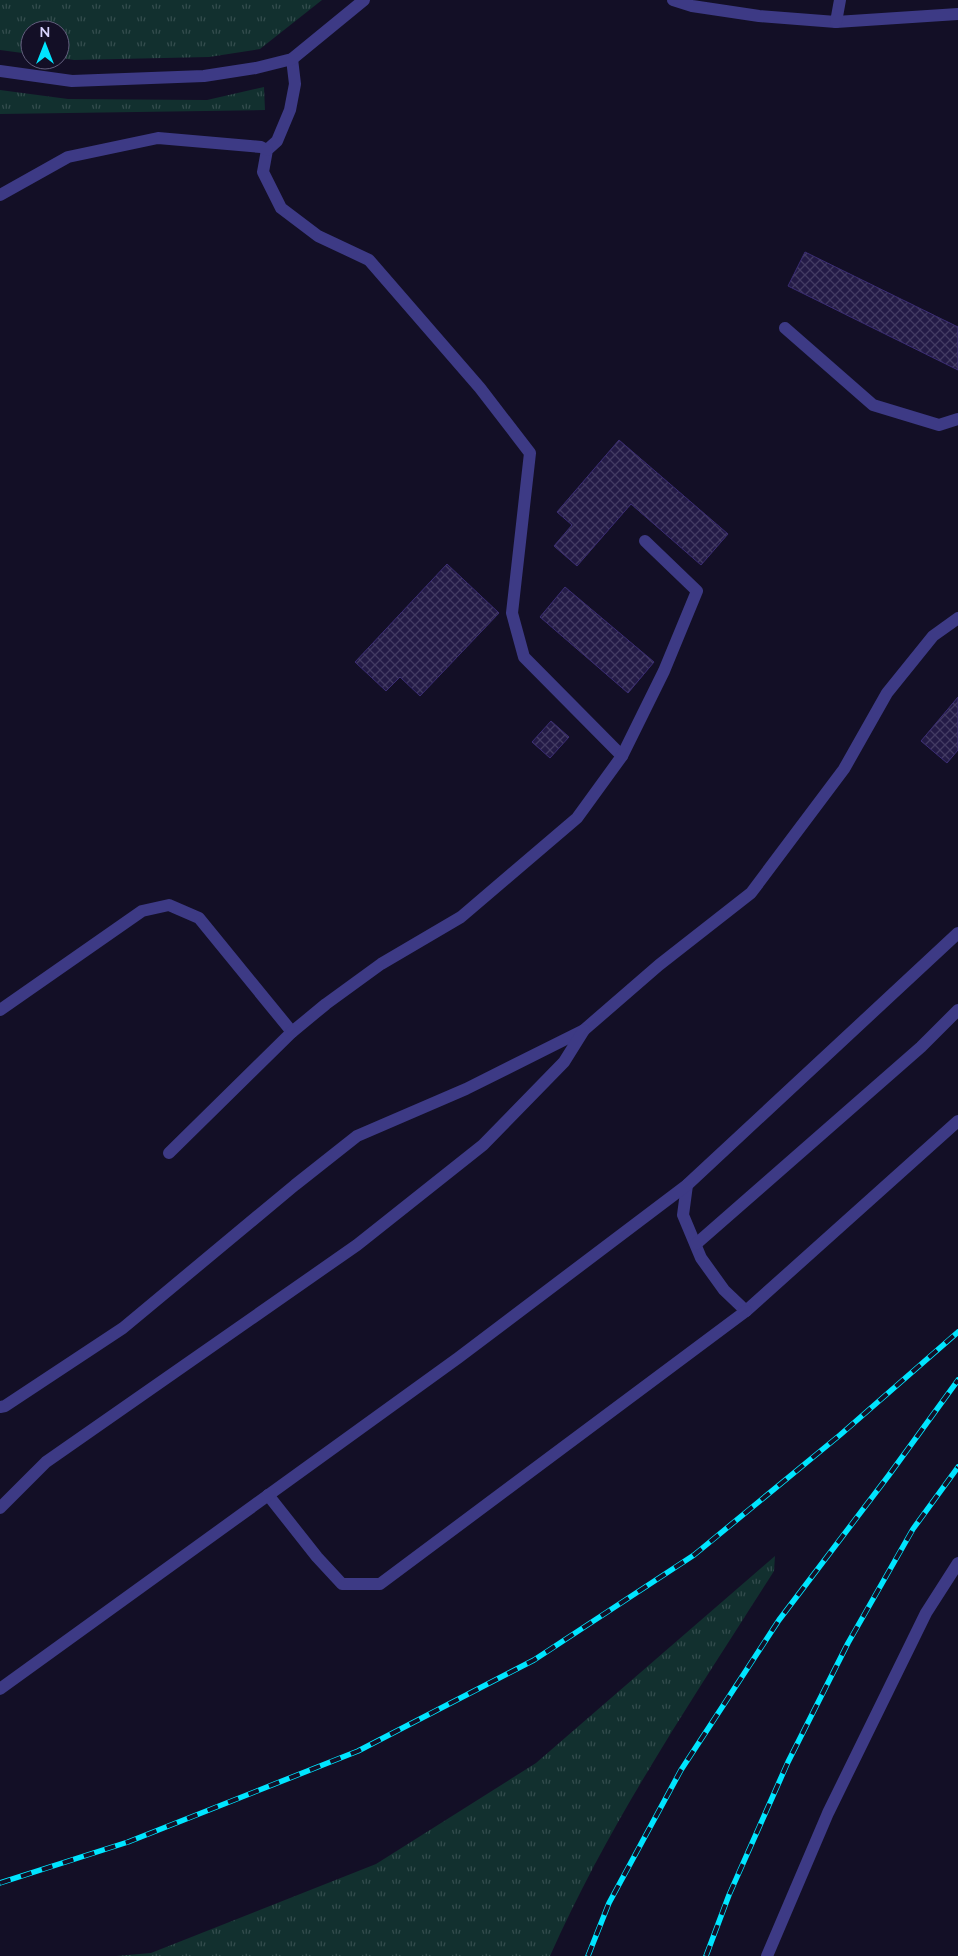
<svg xmlns="http://www.w3.org/2000/svg" width="958" height="1956" font-family="Lato,sans-serif">
<defs>
<pattern id="grass-tufts" width="24" height="20" patternUnits="userSpaceOnUse" patternTransform="scale(1.25)"><rect width="24" height="20" fill="#12302f"/><path d="M3 7l-1-3M5 7V3M7 7l1-3M15 17l-1-3M17 17v-4M19 17l1-3" fill="none" stroke="#344d4e"/></pattern>
<pattern id="building-cross-hatch" width="8" height="8" patternUnits="userSpaceOnUse" patternTransform="scale(1.25)"><rect width="8" height="8" fill="#241b47"/><path d="M0 0l8 8M0 8l8-8" fill="none" stroke="#433b63"/></pattern>
</defs>
<rect width="100%" height="100%" fill="#130f26"/>
<!-- grass -->
<g fill="url(#grass-tufts)">
<polygon points="0,0 322,0 260,49 209,57 74,60 60,58 60,30 30,30 30,54 0,50"/>
<polygon points="264,87 265,110 0,114 0,90 68,99 207,100"/>
<path d="M775,1556L774,1571C694,1697 611,1819 550,1956H116L151,1953L376,1864L536,1763Z"/>
</g>
<!-- building -->
<g fill="url(#building-cross-hatch)" stroke="#3b2d73">
<polygon points="805,252 958,327 958,370 788,286"/>
<polygon points="619,440 728,534 701,565 631,504 577,566 554,546 572,525 557,512"/>
<polygon points="447,564 499,613 420,696 400,677 386,691 355,662"/>
<polygon points="565,587 654,662 628,693 540,617"/>
<polygon points="958,697 958,750 947,763 921,741"/>
<polygon points="551,721 569,737 550,758 532,742"/>
</g>
<g fill="none" stroke-linecap="round" stroke-linejoin="round">
<!-- minor -->
<g stroke="#3d3a85" stroke-width="12">
<polyline points="673,0 692,6 759,16 836,22 958,14"/>
<polyline points="836,22 840,0"/>
<polyline points="292,59 295,84 290,110 277,141 267,150 263,172 281,208 318,236 369,260 480,388 530,453 512,613 524,657 622,756"/>
<polyline points="0,71 72,81 204,76 256,68 292,59 364,0"/>
<polyline points="0,195 68,157 158,138 261,147 267,150"/>
<polyline points="785,328 873,405 939,425 958,419"/>
<polyline points="0,1010 142,911 169,905 199,918 292,1032"/>
<polyline points="169,1153 292,1032 326,1004 381,964 461,917 577,818 622,756 664,671 697,591 645,541"/>
<polyline points="687,1185 683,1215 701,1258 724,1290 746,1311 958,1121"/>
<polyline points="696,1244 921,1047 958,1010"/>
<polyline points="0,1407 5,1406 123,1328 295,1185 357,1136 466,1089 584,1030 659,965 751,893 844,769 887,693 933,636 958,618"/>
<polyline points="268,1495 317,1557 342,1584 380,1584 746,1311"/>
<polyline points="0,1508 46,1462 357,1245 483,1145 564,1062 584,1030"/>
<polyline points="0,1689 458,1358 687,1185 958,933"/>
<polyline points="767,1956 828,1813 926,1613 958,1563"/>
</g>
<defs>
<g id="rail">
<polyline points="0,1883 128,1842 358,1751 534,1660 694,1555 840,1435 958,1332"/>
<polyline points="588,1956 609,1903 681,1770 779,1620 889,1475 958,1380"/>
<polyline points="706,1956 729,1895 788,1762 848,1643 913,1529 958,1467"/>
</g>
</defs>
<!-- rail casing -->
<use href="#rail" stroke="#00e5ff" stroke-width="5.5"/>
<!-- rail -->
<use href="#rail" stroke="#130f26" stroke-width="4" stroke-dasharray="11" stroke-linecap="butt"/>
</g>
<!-- north arrow -->
<g transform="translate(45 45)"><circle r="24" fill="#130f26" stroke="#625e7d"/>
<path d="M0-4L9 19L0 12L-9 19Z" fill="#00e5ff"/>
<text y="-8" font-size="14" font-weight="bold" text-anchor="middle" fill="#d9d4ff">N</text>
</g>
</svg>
